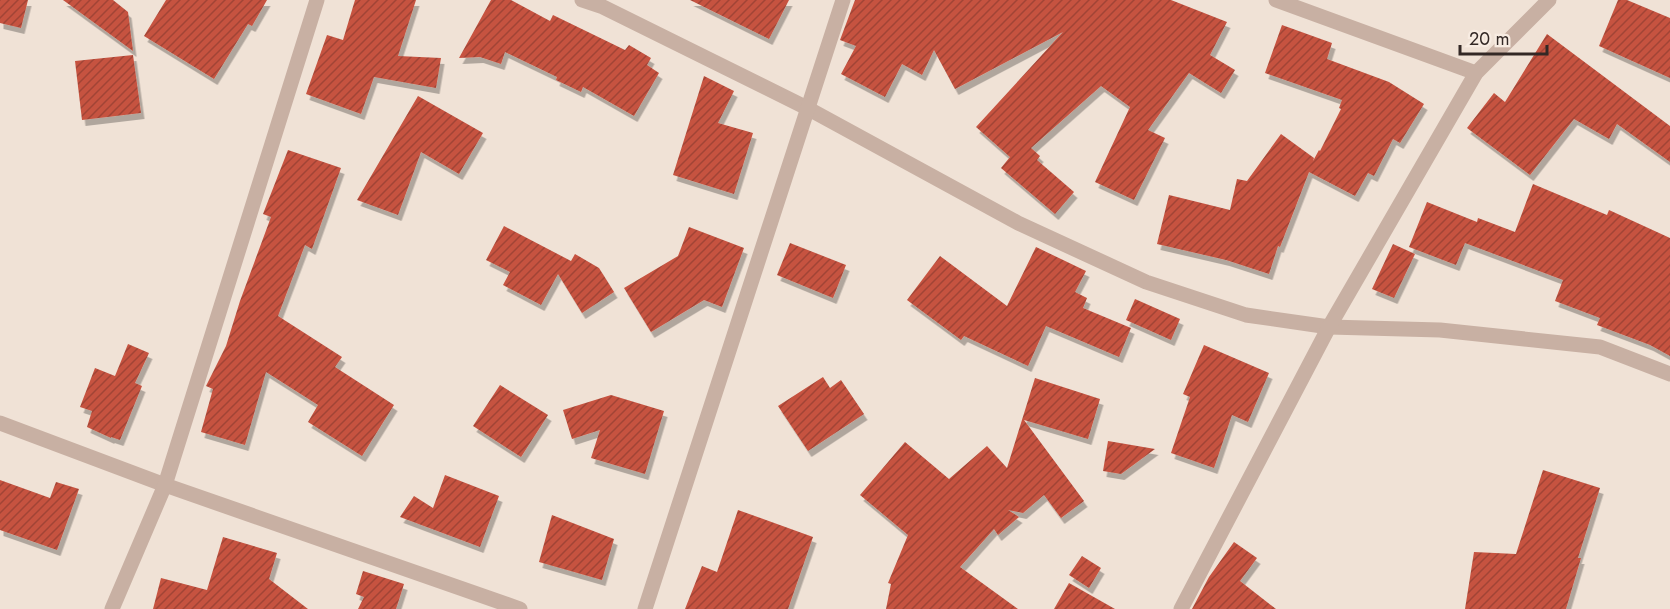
<svg xmlns="http://www.w3.org/2000/svg" width="1670" height="609" font-family="Jost,sans-serif">
<defs>
<pattern id="building-hatch" width="6" height="6" patternUnits="userSpaceOnUse" patternTransform="scale(1.5)"><rect width="6" height="6" fill="#c6523f"/><path d="M-1 1l2-2M0 6l6-6M5 7l2-2" fill="none" stroke="#a14435"/></pattern>
<filter id="shadow"><feDropShadow dx="3.5" dy="6" stdDeviation="0" flood-color="#0004"/></filter>
</defs>
<rect width="100%" height="100%" fill="#f0e2d6"/>
<!-- building -->
<g fill="url(#building-hatch)" filter="url(#shadow)">
<polygon points="0,0 28,0 21,28 0,23"/>
<polygon points="63,0 113,0 128,12 133,51"/>
<polygon points="166,0 267,0 252,26 248,24 214,79 144,36"/>
<polygon points="355,0 416,0 398,56 441,58 436,88 374,77 361,114 306,94 327,35 343,40"/>
<polygon points="491,0 511,0 550,21 553,15 625,50 629,45 651,58 647,65 659,73 634,116 583,87 581,92 556,80 557,77 505,52 501,64 480,57 459,58"/>
<polygon points="690,0 789,0 769,39"/>
<polygon points="855,0 1171,0 1227,22 1210,55 1235,70 1221,93 1189,73 1148,130 1165,138 1134,200 1095,182 1130,107 1101,86 1031,148 1040,156 1037,160 1074,192 1055,214 1001,168 1010,157 976,127 1063,32 955,89 934,50 922,75 902,64 885,97 841,74 856,46 840,40"/>
<polygon points="1618,0 1627,0 1670,18 1670,78 1599,46"/>
<polygon points="1282,25 1332,43 1327,59 1389,82 1424,104 1400,143 1393,139 1374,176 1368,173 1355,196 1309,172 1280,247 1278,246 1269,274 1226,260 1157,244 1169,195 1230,210 1237,179 1247,181 1281,134 1314,158 1313,161 1319,150 1320,151 1341,109 1339,108 1342,100 1265,73"/>
<polygon points="1547,34 1670,126 1670,162 1617,124 1609,139 1574,119 1530,175 1467,128 1494,93 1505,102"/>
<polygon points="133,55 141,113 82,120 75,61"/>
<polygon points="704,76 734,91 718,123 753,133 734,194 673,175"/>
<polygon points="418,96 483,133 459,174 421,152 398,215 357,200"/>
<polygon points="288,150 341,168 312,249 305,245 278,316 342,357 335,367 394,405 362,456 308,422 318,405 266,372 245,445 201,432 213,389 206,386 226,346 240,301 271,217 263,214"/>
<polygon points="1533,184 1607,215 1609,210 1670,238 1670,356 1650,345 1597,325 1600,318 1555,301 1563,280 1465,243 1456,265 1409,247 1427,202 1477,222 1478,218 1515,232"/>
<polygon points="504,226 571,261 575,254 599,268 614,292 582,313 558,274 541,305 503,285 510,272 486,260"/>
<polygon points="689,227 744,248 722,307 704,300 651,332 624,288 678,256"/>
<polygon points="790,243 846,265 833,298 777,275"/>
<polygon points="1393,244 1415,254 1394,298 1372,289"/>
<polygon points="1036,247 1086,271 1075,292 1087,298 1083,308 1131,328 1119,357 1046,326 1028,366 964,336 961,340 907,300 940,256 1007,306"/>
<polygon points="1135,299 1180,319 1171,340 1126,320"/>
<polygon points="128,344 149,353 135,383 142,386 120,440 111,437 111,438 87,427 92,411 80,407 95,368 115,376"/>
<polygon points="1204,345 1269,373 1248,422 1232,415 1214,468 1171,453 1190,397 1183,394"/>
<polygon points="823,377 830,388 841,380 864,414 808,451 778,406"/>
<polygon points="1035,378 1100,399 1088,439 1024,420 1084,501 1061,518 1044,495 1023,513 1008,510 1019,517 998,535 994,529 960,567 1018,609 886,609 891,584 888,583 908,535 860,495 905,442 949,479 987,446 1007,468"/>
<polygon points="500,385 548,415 521,457 473,426"/>
<polygon points="611,395 664,411 645,474 591,458 600,430 572,439 563,410"/>
<polygon points="1108,441 1155,449 1121,474 1103,471"/>
<polygon points="1543,470 1600,488 1578,558 1581,558 1566,609 1465,609 1474,552 1516,554"/>
<polygon points="445,475 499,496 480,547 400,517 414,496 433,508"/>
<polygon points="0,480 50,498 56,482 79,489 57,550 0,530"/>
<polygon points="738,510 813,537 788,609 685,609 702,566 717,572"/>
<polygon points="552,515 614,539 602,580 539,562"/>
<polygon points="223,537 277,553 269,579 308,609 153,609 161,578 207,590"/>
<polygon points="1234,542 1257,558 1240,581 1276,609 1192,609 1209,577"/>
<polygon points="1082,556 1101,568 1089,588 1069,575"/>
<polygon points="363,571 404,584 396,609 358,609 364,597 356,594"/>
<polygon points="1069,583 1115,609 1054,609"/>
</g>
<g fill="none" stroke-linecap="round" stroke-linejoin="round">
<!-- minor -->
<g stroke="#c8b0a3" stroke-width="15">
<polyline points="582,0 603,7 807,108 1018,223 1146,282 1246,315 1329,327 1440,330 1600,347 1670,374"/>
<polyline points="1276,0 1476,73"/>
<polyline points="0,423 165,485 520,609"/>
<polyline points="112,609 165,485 317,0"/>
<polyline points="645,609 843,0"/>
<polyline points="1181,609 1329,327 1476,73 1549,0"/>
</g>
</g>
<!-- scale -->
<path d="M1460 45v9h87v-9" fill="none" stroke="#332825" stroke-width="3"/>
<text x="1469" y="45" font-size="18" fill="#332825" stroke="#f8ece2" stroke-width="4.5" paint-order="stroke">20 m</text>
</svg>
